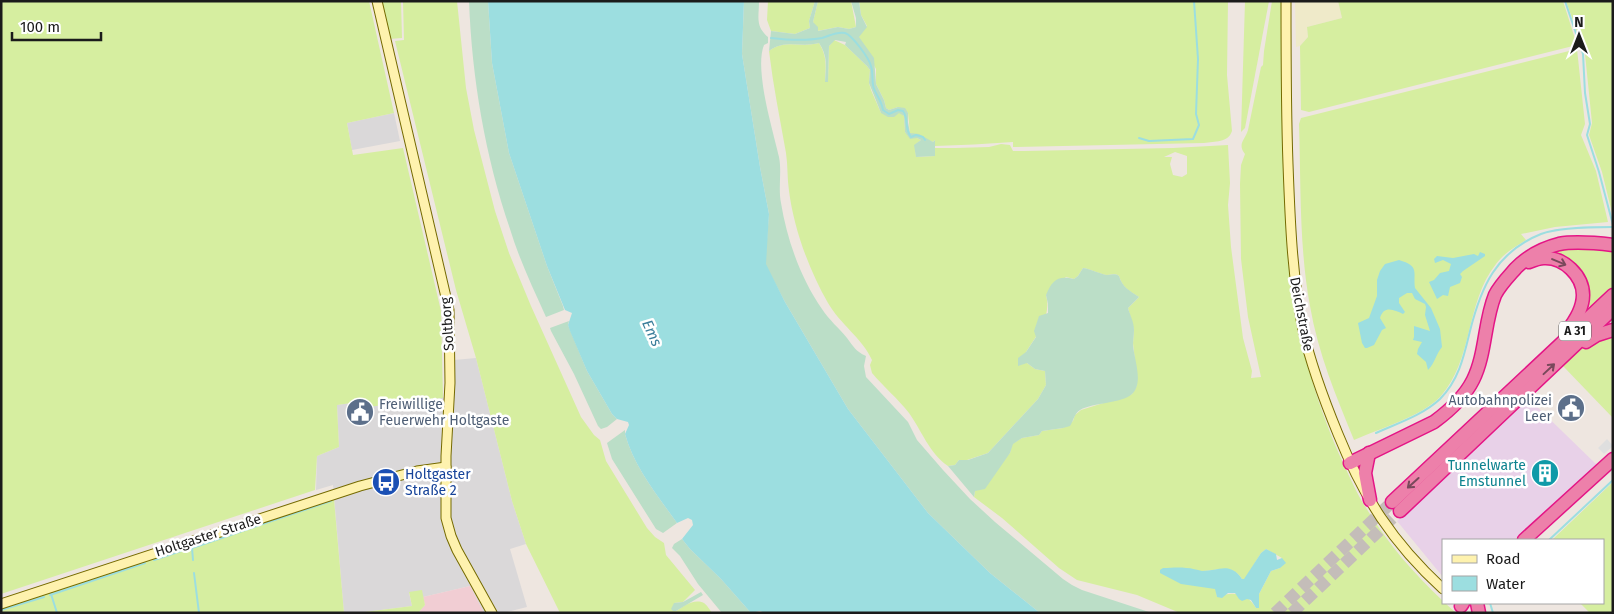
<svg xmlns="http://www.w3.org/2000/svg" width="1614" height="614" font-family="'Fira Sans',sans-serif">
<rect width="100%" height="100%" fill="#eee6e0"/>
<!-- residential -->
<g fill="#dad8d9">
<polygon points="394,113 400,141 352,150 347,123"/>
<polygon points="476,358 512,501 526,544 510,549 527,607 503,613 484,613 470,586 423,597 409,593 412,606 357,613 344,613 333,485 316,490 317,456 339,447 337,405 358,402 443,398 453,388 454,360"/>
</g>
<!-- commercial -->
<polygon fill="#f1cdd3" points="470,586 484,613 418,613 425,605 423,597"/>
<!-- industrial -->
<polygon fill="#e8d1e8" points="1529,399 1598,466 1514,540 1443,540 1443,577 1397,521"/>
<!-- farmland -->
<polygon fill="#efeac9" points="1295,1 1338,1 1342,18 1307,27 1308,37 1300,46 1296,47"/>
<!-- grass -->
<g fill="#d6eea0" fill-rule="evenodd">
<polygon points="1,1 369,1 394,113 347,123 353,155 403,148 441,311 443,398 368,407 358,402 337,405 339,447 317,456 315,490 1,594"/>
<polygon points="381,1 401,1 402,38 389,39"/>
<path d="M403,1H457L466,88L474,130L495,211L509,253L531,306L581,417L594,435L600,440L606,461L647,528L655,537L664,543L666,555L695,590L683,602L674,603L676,611C684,606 694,598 704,603C707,605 710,610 712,613H560L526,544L512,501L476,358L456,290L395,41L404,40Z"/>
<polygon points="768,1 815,1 809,21 810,28 795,34 771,31 767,20"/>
<polygon points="818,1 851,1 856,27 849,29 838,27 817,31 813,22"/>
<path d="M859,1H1228L1227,75L1232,131C1228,143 1215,141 1204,143L1013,147V142C987,144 961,145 935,146V140L933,142L910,133L908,113L898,107L889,110L886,108L884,100L876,84V69L858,36L867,26L861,15Z"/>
<polygon points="1245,1 1269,1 1245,128 1241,132"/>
<path d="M1272,1H1283C1282,68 1282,135 1285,201C1286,226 1287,252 1290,276C1297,337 1315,398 1339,454C1348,473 1356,493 1368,511C1389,545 1414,574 1443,601V603H1445L1456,613H1180L1137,595L1077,580L1059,568L1002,518L974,497L975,491L1010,453L1012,444L1022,438L1039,435L1042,431L1063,428L1073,421L1075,415L1081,410L1132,394L1137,385V379L1133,343L1134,330L1128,308L1139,297C1129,291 1122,287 1119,276C1114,273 1113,275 1107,275C1102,275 1091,269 1083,268L1078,276L1074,279L1066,277L1046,295C1052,316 1037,335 1026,352L1027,363L1035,369L1045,371L1046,385L1038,399L988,453L967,460H959L955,465L948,466C929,453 922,431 909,413C898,399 883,386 872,373L870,365L872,360C862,338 840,324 828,303C809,270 794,229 789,191C787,178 788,166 786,153C780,119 773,85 769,51C785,39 801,48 819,43C827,56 826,66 825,81H828L829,46L834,40L845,45L867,66L870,70L869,83L871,90L881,113L899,112L904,116L905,132L910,138H917L921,140L915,145L916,157L935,156V148H955L989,147L1001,144L1010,145L1013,151H1024L1173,148L1228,145L1230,183L1228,205L1231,247L1243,338L1252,371L1251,378L1261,377L1248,317L1241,259L1240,184L1241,165L1245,154C1237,144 1245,140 1248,130L1261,67L1263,65L1264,51ZM1175,152L1187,156V174L1182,177L1173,175L1170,164L1172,157H1164ZM1266,549L1282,558L1280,568L1271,571L1259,594L1256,608C1247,593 1233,591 1217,597L1216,589L1175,568C1184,568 1191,570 1200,571C1215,572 1231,562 1242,579H1245L1261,553Z"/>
<polygon points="1338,1 1563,1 1577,45 1309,112 1301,110 1300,46 1308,37 1307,27 1342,18"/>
<polygon points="1566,1 1613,1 1613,217 1602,172 1589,135 1592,123 1585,54"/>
<path d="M1577,49L1585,124L1581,135L1596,171L1608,222L1555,227L1521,234L1526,240C1515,247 1504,253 1496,264C1465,303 1474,359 1440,397C1422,416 1379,429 1354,440C1336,396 1318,353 1310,306C1299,247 1301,184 1299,124L1301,118Z"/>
<polygon points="1613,246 1613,287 1592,308 1584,300 1585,293 1547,250"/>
<polygon points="1613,333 1613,418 1563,366 1585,346"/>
<polygon points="1613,482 1613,613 1590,613 1580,603 1603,603 1603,540 1552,540"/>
<polygon points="334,499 344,613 1,613 1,609"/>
<polygon points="422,590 425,605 418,613 357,613 412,606 409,592"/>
</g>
<!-- wetland -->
<g fill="#bbdec7">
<path d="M469,1H488L492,63L509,153L547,266L563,306L564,310L546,317C533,288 519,259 510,229C485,155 472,79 469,1Z"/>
<path d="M744,1H759C759,17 755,26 768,37V43L764,45C754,70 773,130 779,157C782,172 778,188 781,203C787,240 801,279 822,309C829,320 839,328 847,338C854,347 855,351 866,356L864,366L866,377L908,422L917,440L943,470L970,499L995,522L1063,579L1072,585L1082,590L1152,613H1040L990,573L928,513L848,409L785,302L765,264L769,214L760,167L742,54Z"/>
<path d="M815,1H818L813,22L818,27V31L838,27L849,29L856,27V18L851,1H859L861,15L867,27L859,37L874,58L876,84L884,100L886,108L889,110L898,107L905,108L908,113V122L910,133L919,134L933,142L935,140V156L916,157L914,145L921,140L917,138L910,139L905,132L904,116L899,113L894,117H888L881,113L869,83L870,70L867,66L845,45L846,42L835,40L829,46L828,82H825C826,67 828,56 819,43C801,48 785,39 769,51L771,31L795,34L810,28L809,21Z"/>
<path d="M1083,268C1091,269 1103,275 1107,275C1113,275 1114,273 1119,276C1122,287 1130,291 1139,297L1128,308C1130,315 1134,322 1134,330C1134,335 1133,340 1133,345C1134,359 1144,383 1132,394C1121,404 1094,402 1080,410C1074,414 1074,420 1070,426L1063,428L1042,431L1039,435L1022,438L1013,444L1010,453L985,489L975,491L974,497L948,466L955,465L959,460H968L988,453L1038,399L1046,385L1045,371L1035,369L1027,363L1018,366V358L1026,352L1036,337L1034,331L1039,316L1048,313V304L1046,295C1052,281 1057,275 1074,279L1078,276Z"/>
<polygon points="569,321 568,325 587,371 612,414 617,419 607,427 601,429 598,426 574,374 551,331 550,328"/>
<path d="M625,430V434C634,467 657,495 677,523L663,533L656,529L612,459L607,443Z"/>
<polygon points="682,539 690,549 721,579 751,613 722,613 698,584 680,556 672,548 674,544"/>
<polygon points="701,592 703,595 676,611 673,611 671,609 674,603 683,602"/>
</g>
<!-- parking -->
<polygon fill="#dfdfdf" points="1607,439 1613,446 1604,454 1598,448"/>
<!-- water -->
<g fill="#9cdee0">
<path d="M488,1H744L742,54L760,167L769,214L766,264L785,302L848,409L928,513L990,573L1040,613H765L760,611L751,613L721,579L690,549L682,539L693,525L692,520L688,518L677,523C657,495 634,467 625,434L629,425L628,422L617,419L612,414L587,371L570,331L568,325L572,313L565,310L547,266L509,153L492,63Z"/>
<polygon points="1480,252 1485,254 1485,256 1463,271 1460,274 1462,277 1460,283 1450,287 1448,296 1443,295 1437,299 1429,282 1434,280 1440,273 1449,271 1451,264 1443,260 1435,263 1434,259 1437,256 1453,258 1474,254 1478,256"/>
<path d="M1399,260C1420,266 1413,272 1415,288L1431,308L1440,329L1442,347C1436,354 1435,363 1428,370L1426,362L1417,354L1418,349L1422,342L1413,340L1414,337V326L1430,331L1425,315L1426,307L1425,304L1415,299L1412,293H1407L1399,298V303L1405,312L1403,314C1394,310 1384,305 1380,318L1386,328L1382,330L1374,345L1367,348H1365L1362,343L1358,323L1369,318L1377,296V280L1380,271L1385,264Z"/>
<path d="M1266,549L1276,554L1277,560L1282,558L1286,563L1280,568L1271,571L1259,594V608H1256L1251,600L1247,599L1242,601L1239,599L1235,593H1228L1222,598L1217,597L1215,589L1181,584L1160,573V570L1163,568C1170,568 1179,567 1186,568C1192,568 1197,570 1202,571C1218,571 1230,561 1242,579H1244L1261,553Z"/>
</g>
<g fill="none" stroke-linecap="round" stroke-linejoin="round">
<!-- stream -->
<g stroke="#9cdee0" stroke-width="2">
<polyline points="1565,1 1583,54 1585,93 1590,124 1587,135 1599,172 1613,225"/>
<path d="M771,38C788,40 806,41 822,38C830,36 836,31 845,33C852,35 869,58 871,66C873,72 872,79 873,85C874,93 881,98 883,110L889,114L898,110L903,111C909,119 904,128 911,137L916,135L923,137L925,140"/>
<polyline points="1139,138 1149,141 1193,139 1199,125 1196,114 1198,59 1194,1"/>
<path d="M1376,433C1398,423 1423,415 1440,399C1459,380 1464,356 1470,331C1481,287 1496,252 1541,234C1559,227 1593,227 1613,227"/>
<polyline points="1549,540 1613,480"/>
<polyline points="192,548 331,501"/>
<polyline points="192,548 193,560"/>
<polyline points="154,560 184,550"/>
<polyline points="194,573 199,613"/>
<polyline points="51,594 57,613"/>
<polyline points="50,595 145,563"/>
<polyline points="1490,603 1493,613"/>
<polyline points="1,610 44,597"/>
</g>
<!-- highway-tunnel -->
<g stroke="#c4bdb9" stroke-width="12" stroke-dasharray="12 6" stroke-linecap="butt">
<polyline points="1275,613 1392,502"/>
<polyline points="1292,613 1400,511"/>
</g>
<defs>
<g id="secondary">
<polyline points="377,1 449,310 450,383 446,456 446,518 451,536 457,550 492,613"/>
<path d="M1286,1C1286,56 1286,110 1288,164C1290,220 1292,275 1303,330C1311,365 1324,400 1338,434C1364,498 1392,542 1443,589"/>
<polyline points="1,604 360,486 417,471 446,467"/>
</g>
<g id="highway">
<path d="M1529,262C1534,260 1539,258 1544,258C1564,257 1583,276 1583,295C1583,308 1575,321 1567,331"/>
<polyline points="1586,342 1597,335 1613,330"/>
<polyline points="1369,453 1365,473 1370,500"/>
<path d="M1350,463L1434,422C1449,411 1464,398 1473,380C1486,354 1484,322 1495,295C1500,285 1509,276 1516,268C1528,256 1543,248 1559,244C1576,241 1596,243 1613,245"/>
<polyline points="1392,502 1613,295"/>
<polyline points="1400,511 1613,309"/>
<polyline points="1524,540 1613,459"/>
<polyline points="1477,603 1479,613"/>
<polyline points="1461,606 1463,603"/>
</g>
</defs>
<!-- secondary casing -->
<use href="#secondary" stroke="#756a00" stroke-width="11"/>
<!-- highway casing -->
<use href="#highway" stroke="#e41586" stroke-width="15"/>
<!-- secondary -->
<use href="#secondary" stroke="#fef2ae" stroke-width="9"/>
<!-- highway -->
<use href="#highway" stroke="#ed80aa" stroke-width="12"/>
</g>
<!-- one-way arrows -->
<defs><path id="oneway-shaft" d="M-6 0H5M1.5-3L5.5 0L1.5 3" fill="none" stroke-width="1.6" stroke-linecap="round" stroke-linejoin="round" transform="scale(1.25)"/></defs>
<g stroke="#79485b">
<use href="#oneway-shaft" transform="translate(1559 262) rotate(23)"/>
<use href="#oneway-shaft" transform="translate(1549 369) rotate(-43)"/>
<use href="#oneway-shaft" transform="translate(1413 483) rotate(138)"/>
</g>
<!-- icons -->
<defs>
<symbol id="civic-disc" viewBox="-11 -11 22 22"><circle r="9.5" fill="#5c6f8a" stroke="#fff"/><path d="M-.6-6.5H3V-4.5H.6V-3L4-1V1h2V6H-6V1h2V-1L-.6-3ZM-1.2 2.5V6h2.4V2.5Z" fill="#fff"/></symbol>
<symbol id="building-disc" viewBox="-11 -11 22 22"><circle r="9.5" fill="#0f9aa8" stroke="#fff"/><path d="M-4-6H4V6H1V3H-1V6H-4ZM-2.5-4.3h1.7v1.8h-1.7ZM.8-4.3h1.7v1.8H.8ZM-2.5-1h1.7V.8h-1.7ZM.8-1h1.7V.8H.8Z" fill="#fff"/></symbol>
<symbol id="bus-disc" viewBox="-11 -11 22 22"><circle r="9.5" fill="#1a4fb4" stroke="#fff"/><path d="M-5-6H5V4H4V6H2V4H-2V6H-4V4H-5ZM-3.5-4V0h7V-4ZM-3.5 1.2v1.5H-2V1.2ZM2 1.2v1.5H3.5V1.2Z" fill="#fff"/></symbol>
</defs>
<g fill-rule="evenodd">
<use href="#civic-disc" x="1555" y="392" width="32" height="32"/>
<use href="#civic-disc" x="344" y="396" width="32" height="32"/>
<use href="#building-disc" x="1529" y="457" width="32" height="32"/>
<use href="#bus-disc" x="370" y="466" width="32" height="32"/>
</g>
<g text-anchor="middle" stroke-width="5" stroke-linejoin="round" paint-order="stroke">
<!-- shield labels -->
<rect fill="#fff" stroke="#5f5f5f" stroke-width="1" x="1559" y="321.5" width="32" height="19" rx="4"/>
<g font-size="12" font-weight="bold" fill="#1b1b1b">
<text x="1575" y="335">A 31</text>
</g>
<!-- street labels -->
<g font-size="14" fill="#1b1b1b" stroke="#fff">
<text transform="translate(1302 314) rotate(79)" y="5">Deichstraße</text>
<text transform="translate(447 324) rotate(-94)" y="5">Soltborg</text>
<text transform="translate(208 535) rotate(-18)" y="5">Holtgaster Straße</text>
</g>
<!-- service labels -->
<g font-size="14" fill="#4e5e75" stroke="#fff" text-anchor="end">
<text x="1552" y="405">Autobahnpolizei<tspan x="1552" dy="16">Leer</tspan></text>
<text x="379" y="409" text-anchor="start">Freiwillige<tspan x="379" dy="16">Feuerwehr Holtgaste</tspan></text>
</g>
<!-- culture labels -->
<g font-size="14" fill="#0d838f" stroke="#fff" text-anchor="end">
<text x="1526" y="470">Tunnelwarte<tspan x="1526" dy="16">Emstunnel</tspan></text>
</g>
<!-- transit labels -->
<g font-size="14" fill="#164399" stroke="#fff" text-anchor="start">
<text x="405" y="479">Holtgaster<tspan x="405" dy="16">Straße 2</tspan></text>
</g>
<!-- water labels -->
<g font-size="15" font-style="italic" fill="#3a7d9a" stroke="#fff">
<text transform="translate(652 333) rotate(65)" y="5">Ems</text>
</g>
</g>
<!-- border -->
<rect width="1614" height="614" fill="none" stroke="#1b1b1b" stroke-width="5"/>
<!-- legend -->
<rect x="1442" y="539" width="162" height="65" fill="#ffffff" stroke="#a4a4a4"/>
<rect x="1452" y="555" width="25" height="8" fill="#fef2ae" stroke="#a4a4a4"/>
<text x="1486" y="564" font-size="15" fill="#1b1b1b">Road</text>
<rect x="1452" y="576" width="25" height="15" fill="#9cdee0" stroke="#a4a4a4"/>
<text x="1486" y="589" font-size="15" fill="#1b1b1b">Water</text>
<!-- north arrow -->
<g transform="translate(1579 35)" stroke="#ffffff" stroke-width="4" paint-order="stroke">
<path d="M0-4L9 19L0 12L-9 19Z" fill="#1b1b1b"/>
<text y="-8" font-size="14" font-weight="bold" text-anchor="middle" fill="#1b1b1b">N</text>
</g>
<!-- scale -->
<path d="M12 32v8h89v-8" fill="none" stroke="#1b1b1b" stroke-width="2.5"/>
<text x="20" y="32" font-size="15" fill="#1b1b1b" stroke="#ffffff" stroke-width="4" paint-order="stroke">100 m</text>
</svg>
